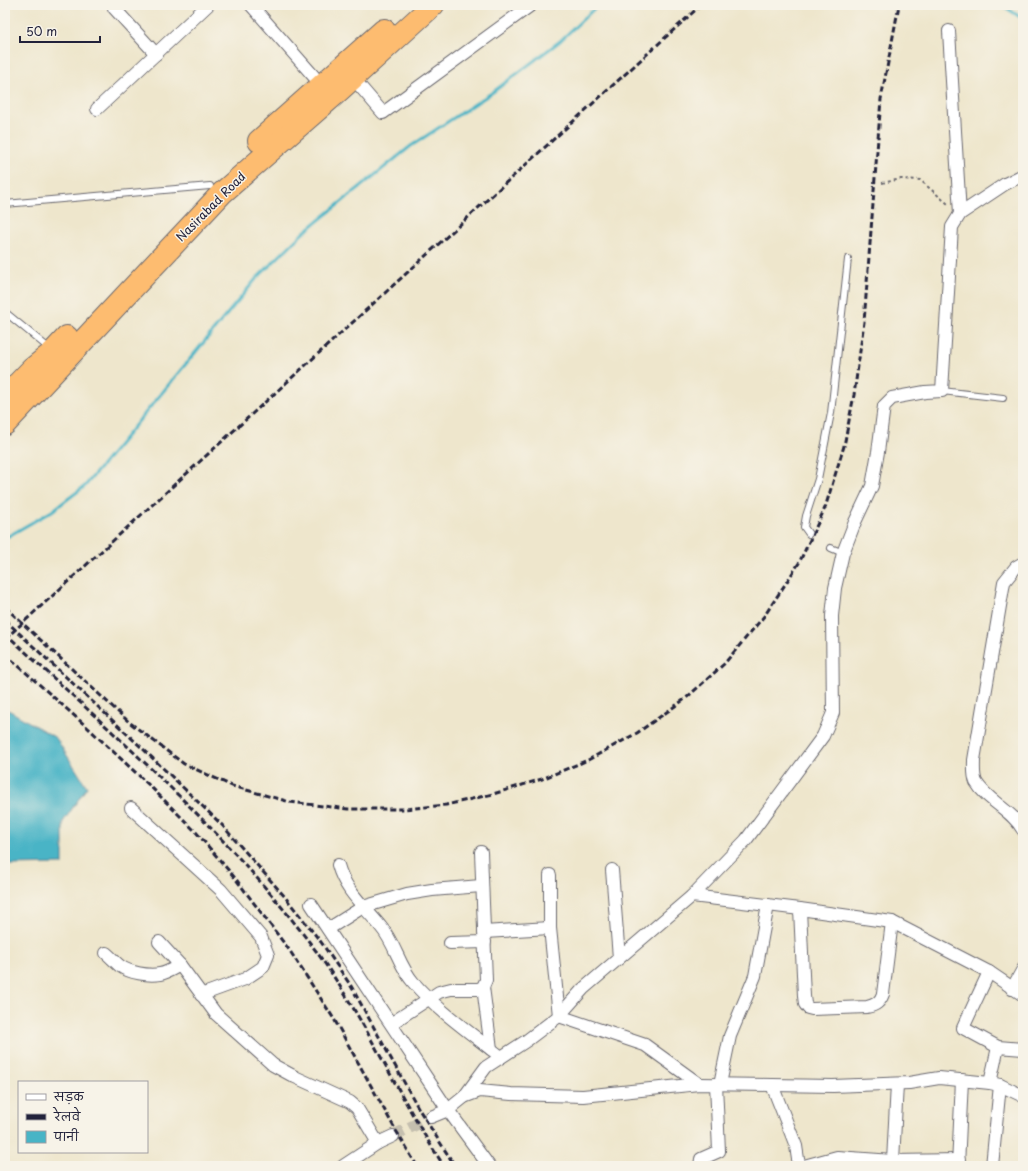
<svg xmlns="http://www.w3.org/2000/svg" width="1028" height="1171" font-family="'Playpen Sans','Playpen Sans Deva',sans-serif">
<rect width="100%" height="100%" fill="#f7f3e8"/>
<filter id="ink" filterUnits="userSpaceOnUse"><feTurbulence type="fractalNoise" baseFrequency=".025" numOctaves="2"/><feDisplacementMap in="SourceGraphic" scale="8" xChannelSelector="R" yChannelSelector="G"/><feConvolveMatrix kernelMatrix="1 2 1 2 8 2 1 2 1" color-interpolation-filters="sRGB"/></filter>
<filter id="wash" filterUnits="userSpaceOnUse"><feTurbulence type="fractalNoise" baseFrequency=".012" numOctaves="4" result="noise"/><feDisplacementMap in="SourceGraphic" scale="16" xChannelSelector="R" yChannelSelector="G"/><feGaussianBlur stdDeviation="0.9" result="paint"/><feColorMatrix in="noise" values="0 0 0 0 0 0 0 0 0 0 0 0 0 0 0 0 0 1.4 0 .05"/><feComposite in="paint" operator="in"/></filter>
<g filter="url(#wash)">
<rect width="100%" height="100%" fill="#eee6cc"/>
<!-- water -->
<polygon fill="#48b4c6" stroke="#356b80" points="5,708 56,738 87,787 63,822 63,864 9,865 5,807"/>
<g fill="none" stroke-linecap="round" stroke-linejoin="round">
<!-- stream -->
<g stroke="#48b4c6" stroke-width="3">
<polyline points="1002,5 1023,19"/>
<polyline points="5,538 52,511 85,486 256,279 303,233 411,146 493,92 560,41 598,5"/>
</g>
</g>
</g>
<g filter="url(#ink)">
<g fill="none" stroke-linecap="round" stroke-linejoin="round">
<!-- street-tunnel -->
<polyline stroke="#c5bfaf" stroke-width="12" stroke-dasharray="12 6" stroke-linecap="butt" points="393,1136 431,1117"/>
<defs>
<g id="lane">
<polyline points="5,204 210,186"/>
<polyline points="5,312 50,349"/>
<polyline points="942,391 1003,398"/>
<polyline points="809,534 804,527 806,516 818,479 831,413 848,259"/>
<polyline points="831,548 843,553"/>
</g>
<g id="street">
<polyline points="251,5 325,89"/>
<polyline points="114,8 156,54"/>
<polyline points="949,31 960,214"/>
<polyline points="353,78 383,113 531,5"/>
<polyline points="97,109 208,5"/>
<path d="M1023,563L1016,567L1004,582L974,760C974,767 973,775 976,782C987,801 1012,810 1023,830"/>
<polyline points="131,808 221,890 261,937 268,955 263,967 245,979 201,995"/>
<path d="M338,865C345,891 365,907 381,927C395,943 399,966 413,982C437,1010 472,1034 501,1057"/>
<polyline points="612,870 619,958"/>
<polyline points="550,875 550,928 559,1016 645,1045 699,1084"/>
<polyline points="692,896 746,840 823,736 833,713 832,616 835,588 843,553 855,522 872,486 878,452 884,406 892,398 925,392 942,391 952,227 960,214 1005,184 1023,175"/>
<polyline points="311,904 448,1110 489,1166"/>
<path d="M800,909L804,996L805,1004L808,1008L812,1009L867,1007C876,1005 880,1002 883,994L892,922"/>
<polyline points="328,929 363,907 407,894 432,890 481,886"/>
<polyline points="484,932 550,928"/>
<polyline points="159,942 180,965 216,1014 273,1065 295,1077 350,1102 357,1108 378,1143"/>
<polyline points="450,943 485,942"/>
<path d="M106,953C111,957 115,962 120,966C130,973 148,976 160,974C167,973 173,969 180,965"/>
<polyline points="989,972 963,1028 998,1047 1023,1049"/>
<polyline points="483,987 491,1049"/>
<polyline points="1012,989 1023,969"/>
<polyline points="392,1023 439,992 451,989 478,989 483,987 486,980 481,852"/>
<polyline points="990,1083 998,1047"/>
<polyline points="720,1084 730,1036 755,976 768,905"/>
<polyline points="772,1085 796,1146 799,1166"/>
<polyline points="464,1097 480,1091 511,1094 583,1096 699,1084 833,1086 909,1083 939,1078 990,1083 1000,1085 1023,1096"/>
<polyline points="431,1117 448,1110 464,1097 486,1067 526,1041 559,1016 583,989 692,896 800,909 892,922 989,972 1023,995"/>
<polyline points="893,1161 897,1084"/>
<polyline points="343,1166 378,1143 393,1136"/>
<polyline points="700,1166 701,1159 719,1151 716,1084"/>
<polyline points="804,1166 837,1157 893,1161 959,1160"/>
<polyline points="958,1166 962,1080"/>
<polyline points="992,1166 1000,1085"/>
</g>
<g id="highway">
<polyline points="259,141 384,30"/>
<polyline points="5,397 32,369 53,352 67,337"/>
<polyline points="5,424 222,193 332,97 433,5"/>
</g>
</defs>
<!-- lane casing -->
<use href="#lane" stroke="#69676e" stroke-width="8"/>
<!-- street casing -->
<use href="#street" stroke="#69676e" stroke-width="14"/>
<!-- highway casing -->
<use href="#highway" stroke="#69676e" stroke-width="24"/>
<!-- path -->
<polyline stroke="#69676e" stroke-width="2" stroke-dasharray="3 3" stroke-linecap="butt" points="882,183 901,179 920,180 948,204"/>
<!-- lane -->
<use href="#lane" stroke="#fff" stroke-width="6"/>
<!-- street -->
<use href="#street" stroke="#fff" stroke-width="12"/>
<!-- highway -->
<use href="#highway" stroke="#fdbc70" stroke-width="22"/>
<!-- rail -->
<g stroke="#22223b" stroke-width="3" stroke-dasharray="6 3" stroke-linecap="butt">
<polyline points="5,607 129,722 184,764 232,786 290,802 348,809 405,809 446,805 493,794 542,779 588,760 637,733 685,699 724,664 765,615 799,563 825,508 844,446 854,395 864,322 881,99 899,5"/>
<polyline points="5,620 141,747 222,825 285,897 321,942 351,986 420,1111 455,1166"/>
<path d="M5,633C112,733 225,829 313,947C364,1015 397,1095 444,1166"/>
<polyline points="5,639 701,5"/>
<polyline points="5,654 86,726 151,787 196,832 235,878 290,951 334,1019 395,1129 417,1166"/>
</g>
</g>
</g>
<g text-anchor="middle" stroke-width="3" stroke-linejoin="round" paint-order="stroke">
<!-- street labels -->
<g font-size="12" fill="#22223b" stroke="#f7f3e8">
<text transform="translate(211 207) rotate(-45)" y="4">Nasirabad Road</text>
</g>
</g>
<!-- margin -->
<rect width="1028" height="1171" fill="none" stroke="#f7f3e8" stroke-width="20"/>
<!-- legend -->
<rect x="18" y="1081" width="130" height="72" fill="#f7f3e8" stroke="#a29fa3"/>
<rect x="26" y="1094" width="20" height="6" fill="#ffffff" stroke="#a29fa3"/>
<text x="54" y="1101" font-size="12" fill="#22223b">सड़क</text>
<rect x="26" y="1114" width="20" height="6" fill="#22223b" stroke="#a29fa3"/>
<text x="54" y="1121" font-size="12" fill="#22223b">रेलवे</text>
<rect x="26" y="1131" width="20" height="12" fill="#48b4c6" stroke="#a29fa3"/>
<text x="54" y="1141" font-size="12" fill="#22223b">पानी</text>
<!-- scale -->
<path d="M20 36v6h80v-6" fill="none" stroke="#22223b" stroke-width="2"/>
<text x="26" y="36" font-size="12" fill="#22223b" stroke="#f7f3e8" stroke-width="3" paint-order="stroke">50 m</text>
</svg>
